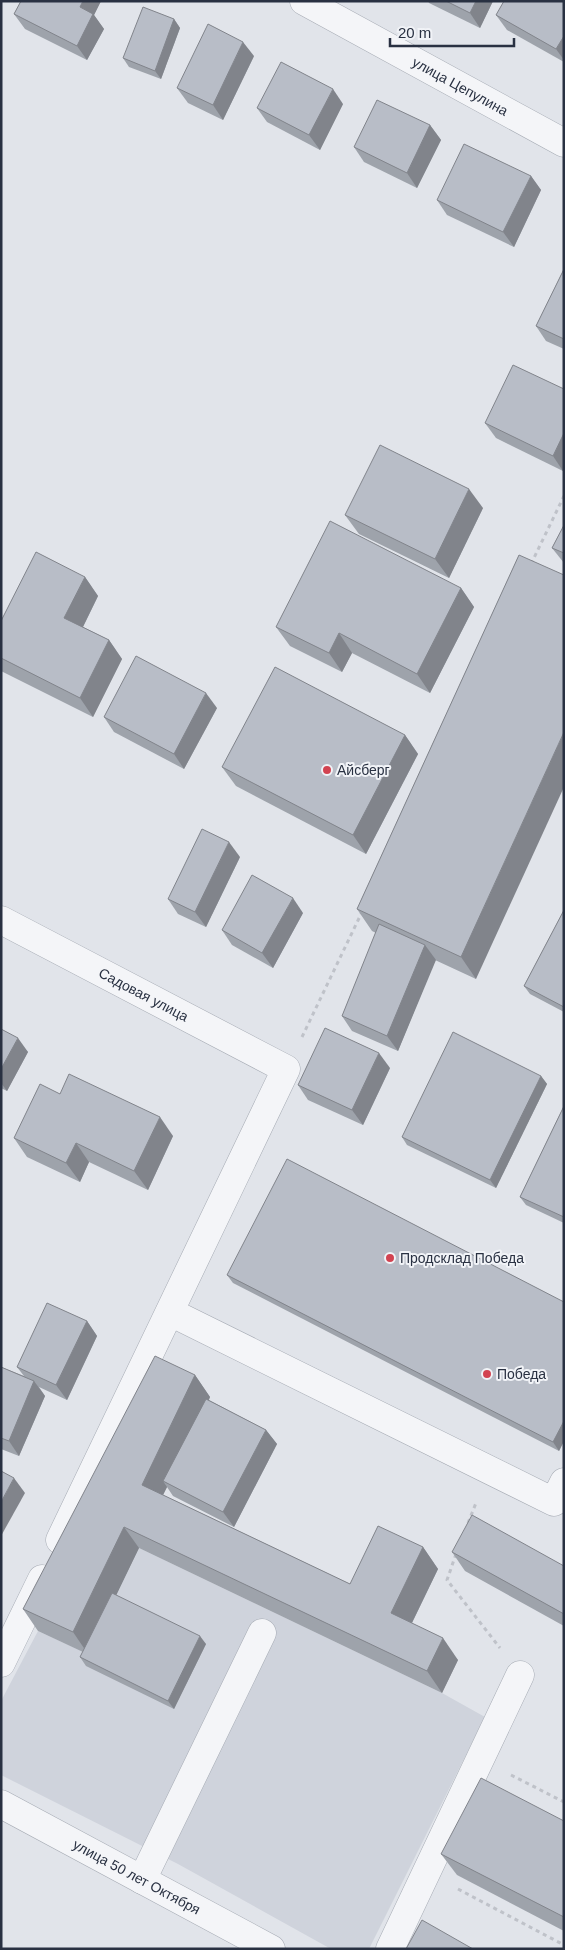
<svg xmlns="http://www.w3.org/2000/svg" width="565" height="1950" font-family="Helvetica,sans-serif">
<rect width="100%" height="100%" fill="#e1e4ea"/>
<!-- built -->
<polygon fill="#cfd3dc" points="139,1548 442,1693 485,1717 369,1949 331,1949 178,1864 1,1775 1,1701 38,1631 88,1654"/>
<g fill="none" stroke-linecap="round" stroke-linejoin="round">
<defs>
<g id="minor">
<path id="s1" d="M304,1L564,143"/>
<path id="s2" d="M1,920L286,1069L60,1540"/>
<polyline points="170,1312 554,1502 564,1482"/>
<polyline points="1,1663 42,1579"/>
<path id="s3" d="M1,1804L271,1949"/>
<polyline points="142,1880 262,1633"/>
<polyline points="390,1949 520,1675"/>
</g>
</defs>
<!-- minor casing -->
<use href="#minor" stroke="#a6abb4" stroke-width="29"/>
<!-- path -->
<g stroke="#bfc2c9" stroke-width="3" stroke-dasharray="4 4" stroke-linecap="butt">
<polyline points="531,564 564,496"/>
<polyline points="302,1037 362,912"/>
<polyline points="468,1523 476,1503"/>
<polyline points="456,1554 447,1580 500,1648"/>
<polyline points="511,1775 564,1802"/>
<polyline points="458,1889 564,1945"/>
</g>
<!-- minor -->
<use href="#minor" stroke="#f4f5f8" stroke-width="28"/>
</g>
<!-- wall -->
<g fill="#9ea3ab">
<polygon points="21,1 101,1 94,15 104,29 87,60 25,29 14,14"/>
<polygon points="428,1 493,1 480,28 429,3"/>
<polygon points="564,1 564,62 507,30 496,15"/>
<polygon points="174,19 180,28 161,79 129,67 123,58"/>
<polygon points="254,56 223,120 188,103 177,88"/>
<polygon points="343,104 320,150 267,122 257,108"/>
<polygon points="430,125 441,140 417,188 364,162 354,147"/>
<polygon points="531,176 541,190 514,247 447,215 437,200"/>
<polygon points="564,269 564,349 546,341 536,326"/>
<polygon points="564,389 563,471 496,438 485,423"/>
<polygon points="483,508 449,578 359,534 345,515"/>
<polygon points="564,525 564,563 552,548"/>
<polygon points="519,555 476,979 435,960 398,1051 352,1031 342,1016 376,933 372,931 357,909"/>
<polygon points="85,577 98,596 83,627 109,640 122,659 93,717 1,671 1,621"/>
<polygon points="461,588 474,607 430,693 352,653 342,672 290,646 276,627"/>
<polygon points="217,708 184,769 114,732 104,717"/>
<polygon points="405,735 418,754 366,854 236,786 222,767"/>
<polygon points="240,857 206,927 178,914 168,899"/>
<polygon points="564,910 564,1012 530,994 524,986"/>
<polygon points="303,913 273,968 232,945 222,930"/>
<polygon points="1,1029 28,1052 7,1091 1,1088"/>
<polygon points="390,1068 363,1125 308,1100 298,1085"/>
<polygon points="541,1076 547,1084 496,1188 407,1145 402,1137"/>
<polygon points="60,1094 173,1136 148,1190 89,1162 80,1182 27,1157 14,1138"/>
<polygon points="564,1106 564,1223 526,1205 520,1197"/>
<polygon points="227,1275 564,1302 564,1441 559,1451 233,1283"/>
<polygon points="87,1321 97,1336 67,1400 39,1387 45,1396 19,1456 1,1449 1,1367 24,1376 17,1367"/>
<polygon points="195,1375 210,1397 209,1400 266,1430 277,1444 234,1527 173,1496 167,1487 163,1495 350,1584 423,1547 438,1569 412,1623 458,1660 442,1693 139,1548 116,1595 206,1644 174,1709 86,1666 80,1657 83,1652 38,1631 23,1609"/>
<polygon points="452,1552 564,1566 564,1626 465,1571"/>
<polygon points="564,1821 564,1931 457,1875 441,1854"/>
</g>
<!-- shaded-wall -->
<g fill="#81848b">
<polygon points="83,1 101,1 94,15 104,29 87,60 77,46 80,7"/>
<polygon points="476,1 493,1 480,28 470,13"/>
<polygon points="174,19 180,28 161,79 155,71"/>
<polygon points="564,36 564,60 556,49"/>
<polygon points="243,42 254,56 223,120 213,105"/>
<polygon points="333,89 343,104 320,150 309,135"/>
<polygon points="430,125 441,140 417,188 407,173"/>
<polygon points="531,176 541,190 514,247 503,232"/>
<polygon points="564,433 564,469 563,471 553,456"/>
<polygon points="469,489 483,508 449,578 435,559"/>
<polygon points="85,577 98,596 78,637 64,618"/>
<polygon points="461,588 474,607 430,693 417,674"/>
<polygon points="339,633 352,653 342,672 329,653"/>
<polygon points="109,640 122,659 93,717 80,698"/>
<polygon points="206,693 217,708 184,769 174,754"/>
<polygon points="564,732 564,787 476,979 461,957"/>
<polygon points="405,735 418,754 366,854 353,835"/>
<polygon points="229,842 240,857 206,927 195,912"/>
<polygon points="293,898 303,913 273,968 262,953"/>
<polygon points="425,945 436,960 398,1051 387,1036"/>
<polygon points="18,1038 28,1052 7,1091 1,1083 1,1069"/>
<polygon points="379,1053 390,1068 363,1125 352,1110"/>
<polygon points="541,1076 547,1084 496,1188 490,1180"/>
<polygon points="160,1117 173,1136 148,1190 134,1171"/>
<polygon points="76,1143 89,1162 80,1182 66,1163"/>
<polygon points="87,1321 97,1336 67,1400 56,1385"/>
<polygon points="195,1375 210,1397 168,1484 163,1481 167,1487 157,1507 142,1485"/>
<polygon points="34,1381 45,1396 19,1456 9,1441"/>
<polygon points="564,1421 564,1441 559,1451 553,1442"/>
<polygon points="266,1430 277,1444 234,1527 223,1512"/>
<polygon points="14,1478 25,1493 1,1536 1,1502"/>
<polygon points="124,1527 139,1548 88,1654 73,1632"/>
<polygon points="423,1547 438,1569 406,1635 391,1613"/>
<polygon points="200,1636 206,1644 174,1709 168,1701"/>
<polygon points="443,1638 458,1660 442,1693 427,1671"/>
</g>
<!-- building -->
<g fill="#b8bdc7" stroke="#81848b">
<polygon points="21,1 83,1 80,7 93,14 77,46 14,14"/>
<polygon points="446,1 476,1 470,13"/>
<polygon points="504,1 564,1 564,36 556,49 496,15"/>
<polygon points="143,7 174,19 155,71 123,58"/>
<polygon points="208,24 243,42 213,105 177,88"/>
<polygon points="281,62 333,89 309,135 257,108"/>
<polygon points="377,100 430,125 407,173 354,147"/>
<polygon points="464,144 531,176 503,232 437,200"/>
<polygon points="564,269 564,339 536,326"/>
<polygon points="513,365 564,389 564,433 553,456 485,423"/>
<polygon points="380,445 469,489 435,559 345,515"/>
<polygon points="330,521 461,588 417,674 339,633 329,653 276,627"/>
<polygon points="564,525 564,553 552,548"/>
<polygon points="36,552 85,577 64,618 109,640 80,698 1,658 1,621"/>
<polygon points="519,555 564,575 564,732 461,957 357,909"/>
<polygon points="136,656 206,693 174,754 104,717"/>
<polygon points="275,667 405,735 353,835 222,767"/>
<polygon points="202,829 229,842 195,912 168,899"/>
<polygon points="252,875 293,898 262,953 222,930"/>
<polygon points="564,910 564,1007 524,986"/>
<polygon points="379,924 425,945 387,1036 342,1016"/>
<polygon points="325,1028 379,1053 352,1110 298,1085"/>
<polygon points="1,1029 18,1038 1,1069"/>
<polygon points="453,1032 541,1076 490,1180 402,1137"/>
<polygon points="69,1074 160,1117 134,1171 76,1143 66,1163 14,1138 40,1084 60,1094"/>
<polygon points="564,1106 564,1217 520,1197"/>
<polygon points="287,1159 564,1302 564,1421 553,1442 227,1275"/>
<polygon points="47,1303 87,1321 56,1385 17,1367"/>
<polygon points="155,1356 195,1375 142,1485 350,1584 378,1526 423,1547 391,1613 443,1638 427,1671 124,1527 73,1632 23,1609"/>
<polygon points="1,1367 34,1381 9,1441 1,1438"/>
<polygon points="206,1399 266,1430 223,1512 163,1481"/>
<polygon points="1,1471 14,1478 1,1502"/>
<polygon points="472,1515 564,1566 564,1614 452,1552"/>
<polygon points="112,1593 200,1636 168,1701 80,1657"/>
<polygon points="481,1778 564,1821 564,1917 441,1854"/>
<polygon points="422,1920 473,1949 406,1949"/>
</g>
<!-- markers -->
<g fill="#d24351" stroke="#f1f3f7" stroke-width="2">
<circle cx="327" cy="770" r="5"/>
<circle cx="390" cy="1258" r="5"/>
<circle cx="487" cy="1374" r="5"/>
</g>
<g text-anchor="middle" stroke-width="4" stroke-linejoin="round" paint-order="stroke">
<!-- street labels -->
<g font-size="14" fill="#293142" stroke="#f1f3f7">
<text dy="5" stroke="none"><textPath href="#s1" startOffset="178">улица Цепулина</textPath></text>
<text dy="5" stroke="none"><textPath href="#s2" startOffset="161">Садовая улица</textPath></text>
<text dy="5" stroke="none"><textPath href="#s3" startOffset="154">улица 50 лет Октября</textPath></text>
</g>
<!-- poi labels -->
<g font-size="14" fill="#293142" stroke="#f1f3f7" text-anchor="start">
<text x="337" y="775">Айсберг</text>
<text x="400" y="1263">Продсклад Победа</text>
<text x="497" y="1379">Победа</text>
</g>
</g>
<!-- border -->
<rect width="565" height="1950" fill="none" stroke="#293142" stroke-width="5"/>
<!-- scale -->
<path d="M390 38v8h124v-8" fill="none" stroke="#293142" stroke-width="2.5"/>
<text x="398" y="38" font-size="15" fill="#293142" stroke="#f1f3f7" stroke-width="4" paint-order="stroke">20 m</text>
</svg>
